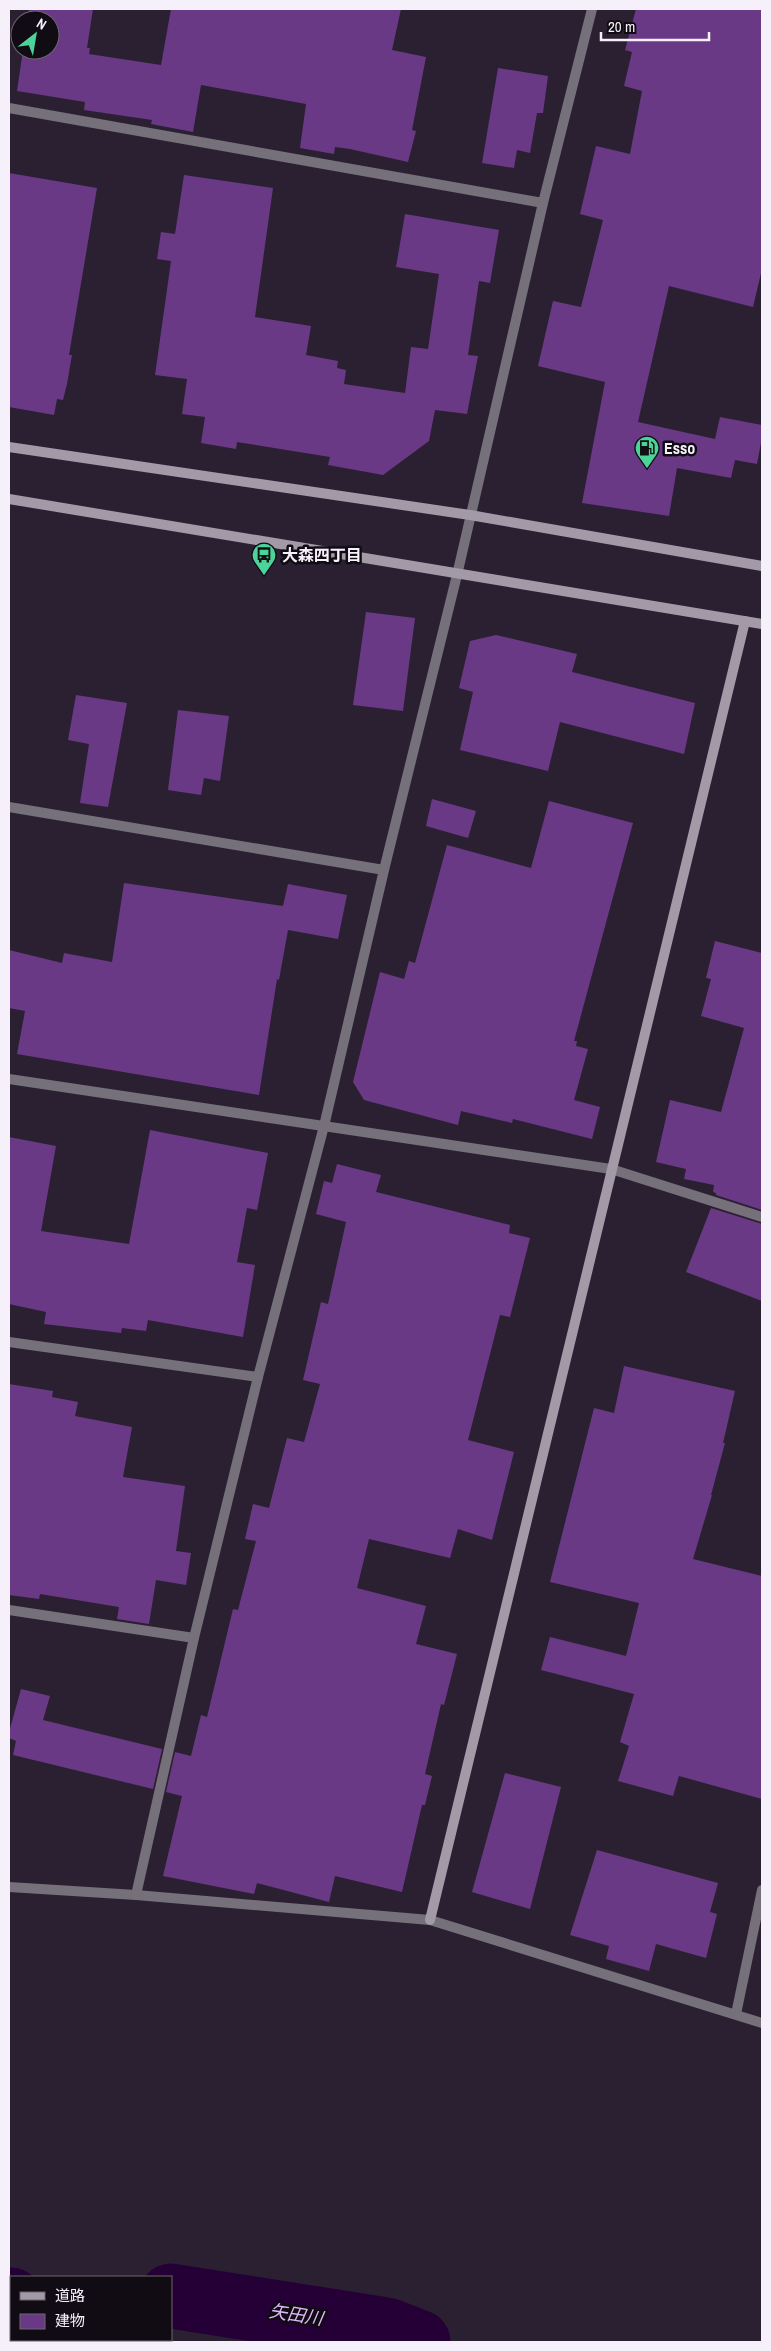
<svg xmlns="http://www.w3.org/2000/svg" width="771" height="2351" font-family="'Archivo Narrow','Noto Sans JP',sans-serif">
<rect width="100%" height="100%" fill="#2a2031"/>
<g fill="none" stroke-linecap="round" stroke-linejoin="round">
<!-- river -->
<g stroke="#250037" stroke-width="65">
<polyline points="171,2296 387,2330 418,2342"/>
<polyline points="9,2300 11,2300"/>
</g>
</g>
<!-- building -->
<g fill="#6a3986">
<polygon points="29,9 93,9 87,48 90,48 89,54 161,65 171,9 401,9 392,50 426,57 412,130 416,131 408,162 350,149 335,147 334,154 300,148 306,104 201,85 193,132 151,124 152,120 84,110 85,102 17,91 23,50 50,50 50,20 28,20"/>
<polygon points="636,9 762,9 762,269 753,307 669,286 638,422 715,439 720,417 762,425 762,437 757,464 735,460 731,478 677,468 669,516 582,503 605,382 538,366 553,301 581,307 603,220 580,214 596,146 630,154 642,91 624,86 632,52 625,50"/>
<polygon points="498,68 548,76 543,113 537,113 530,153 517,150 514,168 482,163"/>
<polygon points="9,173 97,188 69,355 72,355 67,384 63,400 57,399 54,415 9,407"/>
<polygon points="184,175 273,188 255,317 311,326 306,355 338,361 337,368 346,370 344,384 405,393 411,347 428,349 439,274 396,267 405,214 499,230 490,283 479,281 468,355 478,356 467,414 435,410 429,441 383,475 328,465 330,457 237,442 236,449 201,443 205,417 182,414 187,379 155,375 171,261 157,259 161,232 175,234"/>
<polygon points="366,612 415,618 403,711 353,705"/>
<polygon points="496,635 577,654 572,672 695,703 684,754 560,722 548,771 460,750 473,692 459,688 470,641"/>
<polygon points="76,695 127,703 108,807 80,803 89,744 68,740"/>
<polygon points="178,710 229,716 220,781 204,778 201,795 168,790"/>
<polygon points="432,799 476,811 468,838 426,826"/>
<polygon points="549,801 633,823 574,1041 577,1041 576,1046 588,1049 574,1100 600,1107 592,1139 513,1119 512,1123 461,1111 458,1125 364,1100 353,1082 380,972 404,979 409,961 415,963 447,845 531,868"/>
<polygon points="124,883 283,906 288,884 347,895 338,939 288,930 279,980 277,979 259,1095 17,1054 25,1011 9,1008 9,950 62,963 64,953 112,962"/>
<polygon points="715,941 762,953 762,1210 716,1195 716,1193 713,1192 714,1185 684,1179 686,1169 656,1162 670,1100 721,1112 744,1028 701,1016 711,979 706,978"/>
<polygon points="150,1130 268,1153 257,1210 247,1208 237,1262 255,1265 243,1337 148,1320 146,1331 122,1328 121,1333 44,1324 46,1312 9,1304 9,1137 56,1146 41,1231 129,1244"/>
<polygon points="337,1164 381,1175 376,1192 510,1225 509,1233 530,1238 510,1317 500,1315 468,1440 514,1452 492,1540 458,1529 450,1558 369,1539 357,1588 426,1606 416,1644 457,1654 444,1705 441,1704 425,1774 432,1776 425,1805 422,1805 402,1892 335,1876 329,1902 257,1883 254,1894 163,1876 182,1796 166,1792 175,1752 191,1756 201,1715 207,1717 233,1609 238,1610 256,1541 245,1539 253,1504 269,1508 287,1438 304,1442 320,1384 303,1380 321,1302 328,1304 346,1222 316,1214 324,1181 332,1183"/>
<polygon points="711,1208 762,1224 762,1301 686,1272"/>
<polygon points="624,1366 735,1391 723,1443 725,1443 711,1495 712,1495 693,1559 762,1576 762,1799 679,1776 673,1796 618,1781 629,1746 620,1742 634,1694 541,1670 550,1637 626,1656 639,1603 550,1582 594,1408 614,1413"/>
<polygon points="9,1384 53,1391 52,1397 78,1402 75,1416 132,1427 123,1477 185,1486 176,1551 191,1553 186,1585 156,1580 149,1624 117,1619 119,1607 40,1594 39,1599 9,1595"/>
<polygon points="21,1689 50,1696 43,1720 162,1749 153,1789 13,1755 16,1741 9,1738 9,1732"/>
<polygon points="505,1773 561,1787 530,1909 472,1892"/>
<polygon points="597,1850 718,1883 710,1912 717,1914 706,1958 656,1944 649,1971 606,1959 609,1946 570,1935"/>
</g>
<g fill="none" stroke-linecap="round" stroke-linejoin="round">
<!-- street -->
<g stroke="#757079" stroke-width="10">
<polyline points="9,108 543,203"/>
<polyline points="9,807 384,870"/>
<polyline points="9,1079 611,1169 762,1217"/>
<polyline points="9,1342 258,1377"/>
<polyline points="9,1610 194,1638"/>
<polyline points="9,1887 136,1895 430,1920 762,2023"/>
<polyline points="136,1895 194,1638 258,1377 324,1126 384,870 457,575 543,203 592,9"/>
<polyline points="736,2014 762,1890"/>
</g>
<!-- secondary -->
<g stroke="#a39aa8" stroke-width="10">
<polyline points="9,447 470,515 762,566"/>
<polyline points="9,499 762,624"/>
<polyline points="430,1920 745,621"/>
</g>
</g>
<!-- icons -->
<defs>
<symbol id="fuel-pin" viewBox="-11 -11 22 30"><path d="M0 17L-7.5 6A9.5 9.5 0 1 1 7.5 6Z" fill="#4cd39a" stroke="#110c13"/><path d="M-5.5-6h7V0h2V4h1.3V-2.5L3-4.5l.8-.8L6-3V5H2.5V1h-1V6h-7ZM-4.2-4.7v3.2H.2V-4.7Z" fill="#111"/></symbol>
<symbol id="bus-pin" viewBox="-11 -11 22 30"><path d="M0 17L-7.5 6A9.5 9.5 0 1 1 7.5 6Z" fill="#4cd39a" stroke="#110c13"/><path d="M-5-6H5V4H4V6H2V4H-2V6H-4V4H-5ZM-3.5-4V0h7V-4ZM-3.5 1.2v1.5H-2V1.2ZM2 1.2v1.5H3.5V1.2Z" fill="#111"/></symbol>
</defs>
<g fill-rule="evenodd">
<use href="#fuel-pin" x="633" y="434" width="28" height="38"/>
<use href="#bus-pin" x="250" y="541" width="28" height="38"/>
</g>
<g text-anchor="middle" stroke-width="5" stroke-linejoin="round" paint-order="stroke">
<!-- poi labels -->
<g font-size="16" font-weight="bold" fill="#f6f0fb" stroke="#110c13" text-anchor="start">
<text x="664" y="454">Esso</text>
<text x="282" y="561">大森四丁目</text>
</g>
<!-- water labels -->
<g font-size="18" font-style="italic" fill="#deb8f7" stroke="#110c13">
<text transform="translate(296 2315) rotate(9)" y="6">矢田川</text>
</g>
</g>
<!-- border -->
<rect width="771" height="2351" fill="none" stroke="#f6f0fb" stroke-width="20"/>
<!-- legend -->
<rect x="10" y="2276" width="162" height="65" fill="#110c13" stroke="#6d6770"/>
<rect x="20" y="2292" width="25" height="8" fill="#a39aa8" stroke="#6d6770"/>
<text x="55" y="2301" font-size="15" fill="#f6f0fb">道路</text>
<rect x="20" y="2314" width="25" height="15" fill="#6a3986" stroke="#6d6770"/>
<text x="55" y="2326" font-size="15" fill="#f6f0fb">建物</text>
<!-- north arrow -->
<g transform="translate(35 35) rotate(31)"><circle r="24" fill="#110c13" stroke="#6d6770"/>
<path d="M0-4L9 19L0 12L-9 19Z" fill="#4cd39a"/>
<text y="-8" font-size="14" font-weight="bold" text-anchor="middle" fill="#f6f0fb">N</text>
</g>
<!-- scale -->
<path d="M601 32v8h108v-8" fill="none" stroke="#f6f0fb" stroke-width="2.5"/>
<text x="608" y="32" font-size="15" fill="#f6f0fb" stroke="#110c13" stroke-width="4" paint-order="stroke">20 m</text>
</svg>
